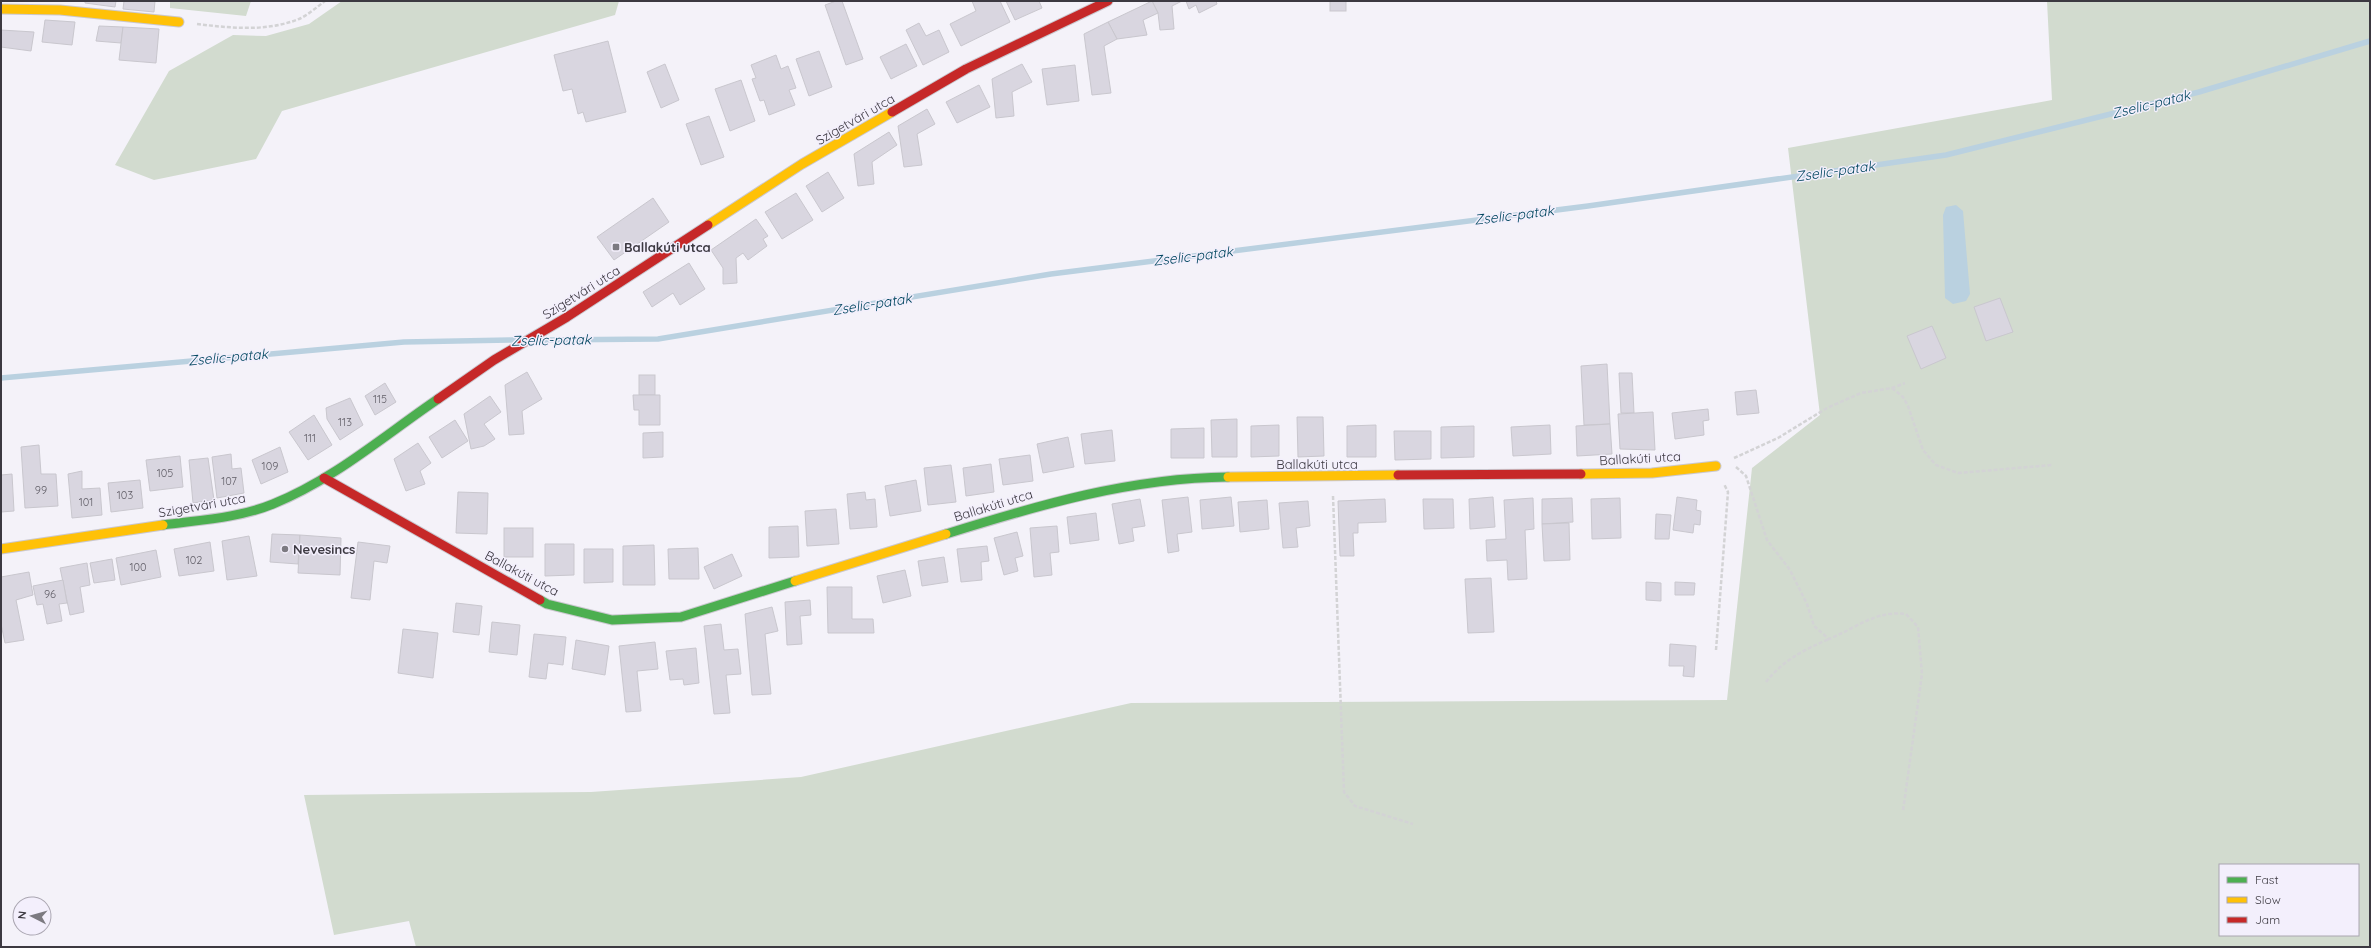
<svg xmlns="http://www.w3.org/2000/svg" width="2371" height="948" font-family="Quicksand,sans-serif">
<rect width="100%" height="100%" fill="#f4f2f9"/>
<!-- green -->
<g fill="#d2dbcf" fill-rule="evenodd">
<polygon points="170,1 251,1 246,16 170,8"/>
<polygon points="342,1 619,1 615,15 282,111 256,159 154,180 115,165 169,71 233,35 266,36 309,24"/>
<path d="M2047,1H2370V947H416L409,921L334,935L304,795L591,792L801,777L1131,703L1727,700L1752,468L1820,415L1788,148L2052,100ZM2220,865H2358V935H2220Z"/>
</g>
<!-- water -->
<polygon fill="#bad1e0" points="1956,205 1963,211 1970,294 1966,301 1953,304 1945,298 1943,215 1946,207"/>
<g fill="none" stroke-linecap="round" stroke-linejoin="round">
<!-- stream -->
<g stroke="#bad1e0" stroke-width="5.5">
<polyline points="543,340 658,339 1051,274 1588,206 1946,155 2199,92 2370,41"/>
<polyline points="1,378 404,342 514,340"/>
</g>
</g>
<!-- building -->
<g fill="#d9d6e0" stroke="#c9c7ce">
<polygon points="85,1 116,1 115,7 85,3"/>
<polygon points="124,1 155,1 154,12 123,9"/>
<polygon points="836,1 842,1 863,59 846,65 825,5"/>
<polygon points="972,1 1000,1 1010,22 961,46 950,24 976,11"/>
<polygon points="1006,1 1039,1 1042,8 1015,20"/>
<polygon points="1152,1 1182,1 1172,6 1174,29 1160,30 1158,13"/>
<polygon points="1152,1 1158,13 1143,20 1147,35 1117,39 1108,22"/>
<polygon points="1186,1 1216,1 1217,4 1199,13 1196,5 1189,9"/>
<rect x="1330" y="1" width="16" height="10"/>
<polygon points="45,20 75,22 72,45 42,42"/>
<polygon points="1108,22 1117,39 1104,46 1111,93 1092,95 1084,34"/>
<polygon points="919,23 926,36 939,30 949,52 923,65 906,30"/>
<polygon points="99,26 123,27 121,43 96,41"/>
<polygon points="123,27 159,29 156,63 119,60"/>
<polygon points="1,30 34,32 31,51 1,47"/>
<polygon points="608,41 626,112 586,122 583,112 578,114 572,89 563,91 554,55"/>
<polygon points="906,44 917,66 891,79 880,57"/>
<polygon points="819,51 832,87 809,96 796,59"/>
<polygon points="776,55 781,69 788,66 796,88 789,90 795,105 769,115 764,100 760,101 752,79 756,78 751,65"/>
<polygon points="665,64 679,100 661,108 647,72"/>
<polygon points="1022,64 1032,82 1012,92 1014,116 996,118 992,79"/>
<polygon points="1075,65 1079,101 1047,105 1042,69"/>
<polygon points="741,80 755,121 730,131 715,89"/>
<polygon points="979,85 990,107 957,123 946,102"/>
<polygon points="927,109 935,124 917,134 922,165 904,167 898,126"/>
<polygon points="709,116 724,157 701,165 686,124"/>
<polygon points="889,132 897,145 872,162 874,184 858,186 854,154"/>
<polygon points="828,172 844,198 822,212 806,186"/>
<polygon points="796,193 813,220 782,239 765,212"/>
<polygon points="653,198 669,222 614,260 597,237"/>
<polygon points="756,219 768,236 763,239 767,246 748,260 743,253 736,258 737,283 723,284 723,268 711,250"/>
<polygon points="689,263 705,289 680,305 673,293 652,307 643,292"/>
<polygon points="2000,298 2013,332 1986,341 1974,307"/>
<polygon points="1932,326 1946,358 1921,369 1907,336"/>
<polygon points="1607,364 1610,424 1584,425 1581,366"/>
<polygon points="527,372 542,399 522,411 524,434 509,435 505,385"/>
<polygon points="1619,373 1632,373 1634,413 1621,413"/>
<rect x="639" y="375" width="16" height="20"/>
<polygon points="385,383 396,402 375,415 365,396"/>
<polygon points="1756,390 1759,413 1737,415 1735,392"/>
<polygon points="633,395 660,395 660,425 639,425 639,410 634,410"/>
<polygon points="490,396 501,412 484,424 495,439 484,446 471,449 464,414"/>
<polygon points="350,398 363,425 340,440 327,419 326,408"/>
<polygon points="1708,409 1709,420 1703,421 1704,435 1675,439 1672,413"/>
<polygon points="1653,412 1655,450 1620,449 1618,414"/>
<polygon points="314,415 332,445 308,460 289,432"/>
<polygon points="1297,417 1323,417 1324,456 1298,457"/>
<polygon points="1237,419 1237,457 1212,457 1211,420"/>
<polygon points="455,420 468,441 442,458 429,437"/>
<polygon points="1610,424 1612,454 1577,456 1576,426"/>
<polygon points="1279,425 1279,456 1251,457 1251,426"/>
<polygon points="1376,425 1376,457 1347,457 1347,426"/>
<polygon points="1550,425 1551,454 1513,456 1511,427"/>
<polygon points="1474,426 1474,457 1441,458 1441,427"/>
<polygon points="1204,428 1204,458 1171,458 1171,429"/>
<polygon points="1112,430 1115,461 1085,464 1081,434"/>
<polygon points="1394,431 1431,431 1431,459 1395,460"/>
<polygon points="663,432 663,457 643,458 643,433"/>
<polygon points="1068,437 1074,467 1043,473 1037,444"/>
<polygon points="418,443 431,463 420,471 425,484 406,491 394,459"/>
<polygon points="39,445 41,474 56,474 58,506 25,508 21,447"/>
<polygon points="280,447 288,472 261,484 252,460"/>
<polygon points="231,454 232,469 241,468 244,493 217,498 212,457"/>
<polygon points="1030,455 1033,481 1003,485 999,459"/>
<polygon points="180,456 183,487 150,491 146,460"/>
<polygon points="208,458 214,500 193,503 189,460"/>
<polygon points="991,464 994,492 966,496 963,468"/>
<polygon points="951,465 956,502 928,505 924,468"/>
<polygon points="82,471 82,489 100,488 102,515 72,518 68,474"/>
<polygon points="12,474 14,511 1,512 1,475"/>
<polygon points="140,480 143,508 111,512 108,483"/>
<polygon points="916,480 921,511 890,516 885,486"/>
<polygon points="458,492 488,493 487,534 456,533"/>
<polygon points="865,492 866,500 875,499 877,527 850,529 847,494"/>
<polygon points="1188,497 1192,532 1177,534 1179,551 1168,553 1162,500"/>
<polygon points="1231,497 1234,526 1202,529 1200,500"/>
<polygon points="1493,497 1495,527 1470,529 1469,499"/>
<polygon points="1677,497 1697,500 1696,510 1701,511 1700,525 1694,524 1693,533 1673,530"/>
<polygon points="1533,498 1534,529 1525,530 1527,579 1508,580 1507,560 1487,561 1486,540 1506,539 1504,500"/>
<polygon points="1572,498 1573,522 1542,524 1542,499"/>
<polygon points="1620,498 1621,538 1592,539 1591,499"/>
<polygon points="1140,499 1145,526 1132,528 1134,541 1119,544 1112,504"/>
<polygon points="1385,499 1386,522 1358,523 1358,533 1353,533 1354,556 1340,556 1338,501"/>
<polygon points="1423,499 1453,499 1454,528 1424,529"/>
<polygon points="1267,500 1269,529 1240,532 1238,502"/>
<polygon points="1308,501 1310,526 1296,528 1298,547 1283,548 1279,503"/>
<polygon points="836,509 839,544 807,546 805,511"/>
<polygon points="1096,513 1099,540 1070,544 1067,517"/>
<polygon points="1656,514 1671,515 1669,539 1655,539"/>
<polygon points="1569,523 1570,560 1544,561 1542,524"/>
<polygon points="798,526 799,557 769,558 769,527"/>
<polygon points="1057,526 1059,552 1050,553 1052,575 1034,577 1030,528"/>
<rect x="504" y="528" width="29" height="29"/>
<polygon points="1017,532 1023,556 1015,558 1018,571 1004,575 994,538"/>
<polygon points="272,534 300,535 298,564 270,562"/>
<polygon points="300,535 341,538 340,575 298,573"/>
<polygon points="249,536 257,576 227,580 222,541"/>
<polygon points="210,542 214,571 179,576 174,549"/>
<polygon points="358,542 390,546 387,563 374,561 370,600 351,598"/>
<polygon points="545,544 574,544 574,575 545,576"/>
<polygon points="654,545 655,585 623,585 623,546"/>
<polygon points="987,546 989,561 981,562 982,580 961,582 957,549"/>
<polygon points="698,548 699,579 669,579 668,549"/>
<polygon points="584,549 613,549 613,582 584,583"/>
<polygon points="156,550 161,577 121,585 116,558"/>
<polygon points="732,554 742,576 714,589 704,567"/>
<polygon points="944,557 948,582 922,586 918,561"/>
<polygon points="112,559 115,580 94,583 90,563"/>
<polygon points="87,563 90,585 80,587 84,612 70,615 60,568"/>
<polygon points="905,570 911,596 883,603 877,576"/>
<polygon points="29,572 33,595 16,600 24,640 5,643 1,624 1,577"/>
<polygon points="1491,578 1494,632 1468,633 1465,579"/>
<polygon points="63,580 67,603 59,604 62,621 47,624 43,604 37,605 33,586"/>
<polygon points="1646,582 1661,583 1661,601 1646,600"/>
<polygon points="1675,582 1695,583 1694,595 1675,595"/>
<polygon points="827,587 852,587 852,619 873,619 874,633 828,633"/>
<polygon points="810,600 811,615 800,616 802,644 787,645 785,602"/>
<polygon points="456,603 482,606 479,635 453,632"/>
<polygon points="772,607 778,631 765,634 771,694 752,695 745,614"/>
<polygon points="492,622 520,625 517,655 489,652"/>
<polygon points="721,624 724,650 738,649 741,674 726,675 730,713 714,714 704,626"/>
<polygon points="403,629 438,633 433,678 398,673"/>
<polygon points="534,634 566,637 563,665 548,663 546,679 529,677"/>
<polygon points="576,640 609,646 605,675 572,669"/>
<polygon points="655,642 658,669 637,671 641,711 626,712 619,646"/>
<polygon points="1670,644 1696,646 1694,677 1683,676 1684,666 1669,666"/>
<polygon points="696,648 699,683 684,685 683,679 670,680 666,651"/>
</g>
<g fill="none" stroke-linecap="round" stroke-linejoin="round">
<defs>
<g id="fast">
<path d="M163,525C199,520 239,518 273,504C333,480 385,435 438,399"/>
<path d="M946,534C1039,505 1130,478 1228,477"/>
<polyline points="540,600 547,604 612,620 681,617 795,581"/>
</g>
<g id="slow">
<polyline points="1,9 60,10 179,22"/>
<polyline points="708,225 802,164 892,112"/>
<polyline points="1581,474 1652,473 1716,466"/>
<polyline points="1228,477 1398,475"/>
<polyline points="1,549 163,525"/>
<polyline points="795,581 946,534"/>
</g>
<g id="jam">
<polyline points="892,112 966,69 1108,1"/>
<polyline points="438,399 494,360 567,317 708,225"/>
<polyline points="1398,475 1581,474"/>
<polyline points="324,478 540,600"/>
</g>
</defs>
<!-- fast casing -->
<use href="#fast" stroke="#cac8cf" stroke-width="11"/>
<!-- slow casing -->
<use href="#slow" stroke="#cac8cf" stroke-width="11"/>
<!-- jam casing -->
<use href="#jam" stroke="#cac8cf" stroke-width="11"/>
<!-- path -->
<g stroke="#d3d3d5" stroke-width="2.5" stroke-dasharray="4 2" stroke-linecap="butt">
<path d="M197,24C231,28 266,32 299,19C308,15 317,7 325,1"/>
<polyline points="1892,388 1903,397 1908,406 1923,450 1936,465 1958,473 2052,465"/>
<polyline points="1734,458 1778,438 1827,408 1861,393 1892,388 1905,383"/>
<path d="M1736,467L1746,476L1767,540L1790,570L1807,604L1814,626L1829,639C1856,628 1876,610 1906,614L1918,627L1922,674L1903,811"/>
<polyline points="1333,496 1344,792 1355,806 1413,824"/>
<polyline points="1716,650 1728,492 1724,484"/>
<path d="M1766,682C1783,660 1804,650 1829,639"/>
</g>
<!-- fast -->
<use href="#fast" stroke="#4caf50" stroke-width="9"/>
<!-- slow -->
<use href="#slow" stroke="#ffc107" stroke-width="9"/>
<!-- jam -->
<use href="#jam" stroke="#c62828" stroke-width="9"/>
</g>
<!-- markers -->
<g fill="#7c7a81" stroke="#f3effc" stroke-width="1.5">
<rect x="612" y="243" width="8" height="8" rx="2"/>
<circle cx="285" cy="549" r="4"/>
</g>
<g text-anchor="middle" stroke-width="3" stroke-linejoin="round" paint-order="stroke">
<!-- number labels -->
<g font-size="11" fill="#636069">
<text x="380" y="403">115</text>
<text x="345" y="426">113</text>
<text x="310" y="442">111</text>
<text x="270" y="470">109</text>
<text x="165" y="477">105</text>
<text x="229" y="485">107</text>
<text x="41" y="494">99</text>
<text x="125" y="499">103</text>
<text x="86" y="506">101</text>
<text x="194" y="564">102</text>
<text x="138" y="571">100</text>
<text x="50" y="598">96</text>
</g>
<!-- street labels -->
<g font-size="13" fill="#3c3941" stroke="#f3effc">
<text transform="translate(855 119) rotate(-30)" y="5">Szigetvári utca</text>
<text transform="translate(581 292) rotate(-32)" y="5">Szigetvári utca</text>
<text transform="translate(1640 458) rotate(-3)" y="5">Ballakúti utca</text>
<text x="1317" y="469">Ballakúti utca</text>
<text transform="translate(202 505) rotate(-10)" y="5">Szigetvári utca</text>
<text transform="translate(993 505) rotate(-17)" y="5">Ballakúti utca</text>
<text transform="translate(522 573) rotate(28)" y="5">Ballakúti utca</text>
</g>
<!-- poi labels -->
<g font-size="13" font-weight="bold" fill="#3c3941" stroke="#f3effc" text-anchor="start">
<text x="624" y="252">Ballakúti utca</text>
<text x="293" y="554">Nevesincs</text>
</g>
<!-- water labels -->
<g font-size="14" font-style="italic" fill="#00465f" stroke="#f3effc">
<text transform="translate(2151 104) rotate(-14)" y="5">Zselic-patak</text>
<text transform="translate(1835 171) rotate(-8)" y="5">Zselic-patak</text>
<text transform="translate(1514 215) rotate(-7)" y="5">Zselic-patak</text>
<text transform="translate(1193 256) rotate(-7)" y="5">Zselic-patak</text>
<text transform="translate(872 304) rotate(-9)" y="5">Zselic-patak</text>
<text transform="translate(551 340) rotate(-1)" y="5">Zselic-patak</text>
<text transform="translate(228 357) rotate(-5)" y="5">Zselic-patak</text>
</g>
</g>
<!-- border -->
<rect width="2371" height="948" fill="none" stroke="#3c3941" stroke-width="4"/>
<!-- legend -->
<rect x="2219" y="864" width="140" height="72" fill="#f3effc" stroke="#aaa6b1"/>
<rect x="2227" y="877" width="20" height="6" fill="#4caf50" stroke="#aaa6b1"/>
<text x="2255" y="884" font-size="12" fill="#3c3941">Fast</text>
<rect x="2227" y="897" width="20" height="6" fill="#ffc107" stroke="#aaa6b1"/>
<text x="2255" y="904" font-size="12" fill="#3c3941">Slow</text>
<rect x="2227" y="917" width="20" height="6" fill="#c62828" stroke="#aaa6b1"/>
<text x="2255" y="924" font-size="12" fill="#3c3941">Jam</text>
<!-- north arrow -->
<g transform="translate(32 916) rotate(276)"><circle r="19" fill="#f3effc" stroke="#aaa6b1"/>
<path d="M0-3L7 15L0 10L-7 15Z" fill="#7c7a81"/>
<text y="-6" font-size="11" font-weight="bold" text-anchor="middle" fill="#3c3941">N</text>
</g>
</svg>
